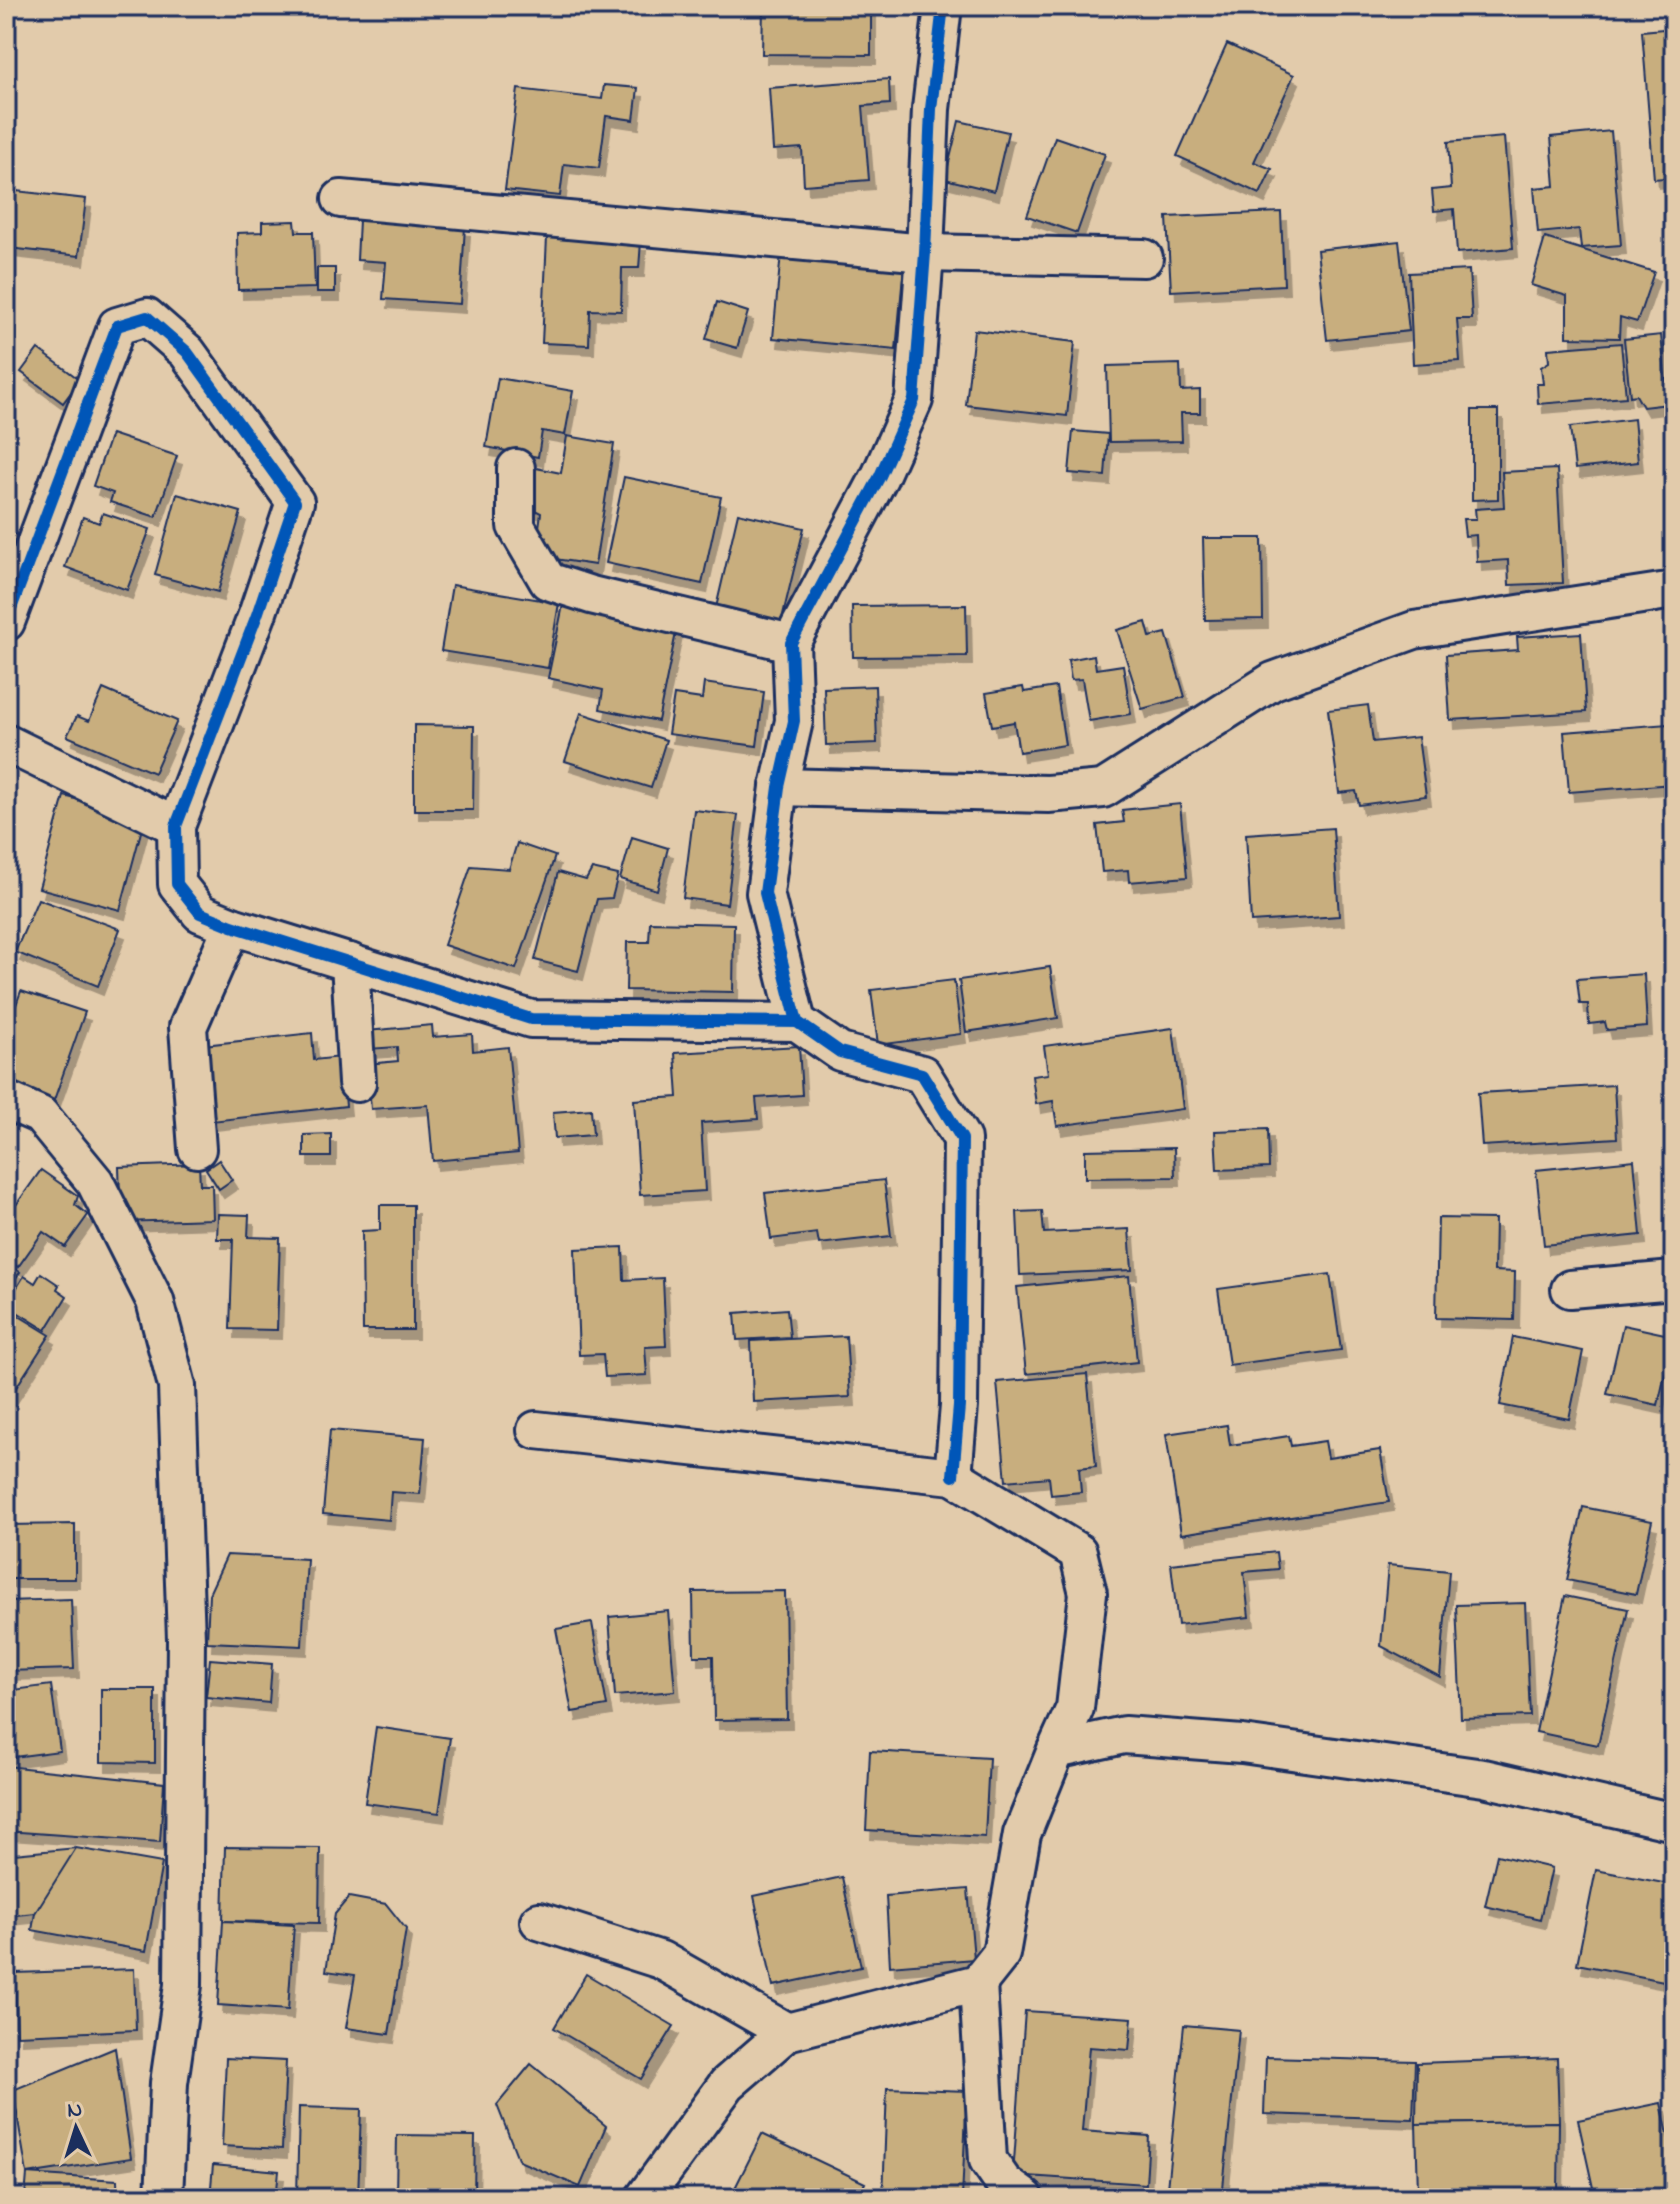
<svg xmlns="http://www.w3.org/2000/svg" width="1680" height="2204" font-family="'Indie Flower',sans-serif">
<defs>
<filter id="shadow"><feDropShadow dx="5" dy="9" stdDeviation="0" flood-color="#0004"/></filter>
</defs>
<rect width="100%" height="100%" fill="#e2cbab"/>
<filter id="ink" filterUnits="userSpaceOnUse"><feTurbulence type="fractalNoise" baseFrequency=".0125" numOctaves="2"/><feDisplacementMap in="SourceGraphic" scale="16" xChannelSelector="R" yChannelSelector="G"/><feConvolveMatrix kernelMatrix="1 2 1 2 8 2 1 2 1" color-interpolation-filters="sRGB"/></filter>
<g filter="url(#ink)">
<!-- building -->
<g fill="#c8ae7e" stroke="#1b2f5e" stroke-width="2" filter="url(#shadow)">
<polygon points="763,7 871,7 871,55 762,54"/>
<polygon points="1674,28 1674,177 1654,179 1642,31"/>
<polygon points="1227,44 1294,75 1254,162 1272,169 1260,194 1177,156"/>
<polygon points="889,79 890,104 863,106 869,180 804,185 802,148 773,150 769,88"/>
<polygon points="604,85 638,88 634,120 606,116 599,168 564,164 560,196 505,190 518,89 602,99"/>
<polygon points="959,121 1008,132 994,191 945,179"/>
<polygon points="1611,131 1621,245 1581,248 1579,229 1538,233 1534,188 1555,186 1551,137"/>
<polygon points="1055,137 1105,154 1077,233 1027,216"/>
<polygon points="1504,137 1513,248 1457,253 1454,209 1434,211 1432,190 1451,188 1448,142"/>
<polygon points="16,191 86,199 79,256 9,248"/>
<polygon points="1281,212 1284,285 1171,291 1167,217"/>
<polygon points="359,220 465,227 460,304 383,299 386,262 357,260"/>
<polygon points="295,221 296,232 313,232 315,288 238,290 237,233 262,232 262,222"/>
<polygon points="547,237 641,242 639,268 622,268 621,311 590,310 589,345 542,343"/>
<polygon points="1545,238 1654,272 1637,322 1620,317 1619,338 1567,337 1567,296 1531,285"/>
<polygon points="1399,241 1409,331 1327,340 1317,250"/>
<polygon points="781,253 904,265 896,350 773,338"/>
<rect x="317" y="268" width="18" height="24"/>
<polygon points="1469,270 1472,319 1457,319 1460,361 1413,364 1409,273"/>
<polygon points="717,302 748,312 737,348 706,339"/>
<polygon points="974,330 1075,342 1067,416 966,405"/>
<polygon points="1661,335 1668,404 1643,407 1636,395 1630,396 1624,339"/>
<polygon points="1621,343 1626,397 1538,404 1537,384 1543,384 1541,367 1549,362 1548,349"/>
<polygon points="38,349 80,380 63,403 21,372"/>
<polygon points="1180,364 1181,391 1200,390 1200,413 1181,413 1182,441 1109,442 1107,366"/>
<polygon points="498,378 573,391 565,435 542,431 538,457 486,447"/>
<polygon points="1472,410 1498,410 1498,499 1472,500"/>
<polygon points="1634,419 1638,462 1575,469 1570,427"/>
<polygon points="1073,431 1108,434 1105,476 1069,473"/>
<polygon points="111,434 177,456 156,517 110,502 113,493 93,486"/>
<polygon points="567,436 614,444 595,565 535,556 541,513 529,507 536,468 561,473"/>
<polygon points="1557,469 1563,583 1509,585 1508,560 1477,562 1476,535 1465,536 1463,519 1476,519 1475,509 1504,507 1502,472"/>
<polygon points="624,477 721,497 702,584 606,563"/>
<polygon points="177,494 241,512 218,592 155,575"/>
<polygon points="103,513 150,529 127,590 65,567 83,517 99,523"/>
<polygon points="738,513 804,528 780,627 715,612"/>
<polygon points="6,529 32,543 6,590"/>
<polygon points="1203,538 1262,538 1263,619 1205,620"/>
<polygon points="452,585 559,603 548,668 441,651"/>
<polygon points="564,600 678,623 658,721 600,709 603,690 548,678"/>
<polygon points="966,605 967,656 853,657 852,606"/>
<polygon points="1146,622 1150,637 1166,633 1185,697 1142,709 1117,630"/>
<polygon points="1581,633 1586,712 1450,720 1446,655 1518,650 1517,637"/>
<polygon points="1094,655 1096,669 1123,665 1131,714 1089,721 1082,679 1071,680 1068,660"/>
<polygon points="704,683 764,692 757,746 668,734 674,695 702,699"/>
<polygon points="875,686 877,743 826,745 824,688"/>
<polygon points="1023,687 1024,692 1056,687 1065,745 1019,752 1014,722 992,726 986,693"/>
<polygon points="103,689 177,721 154,773 67,736 77,716 89,721"/>
<polygon points="1368,705 1373,742 1418,737 1426,796 1359,805 1356,791 1339,793 1328,710"/>
<polygon points="581,713 666,740 651,788 565,761"/>
<polygon points="1668,724 1673,784 1569,792 1564,732"/>
<polygon points="414,725 474,726 473,810 414,810"/>
<polygon points="64,796 145,817 120,910 39,888"/>
<polygon points="1180,804 1187,877 1129,882 1128,870 1102,872 1097,825 1124,822 1122,810"/>
<polygon points="694,810 738,815 727,904 683,898"/>
<polygon points="1333,828 1339,916 1251,922 1246,834"/>
<polygon points="632,837 668,848 657,890 620,879"/>
<polygon points="517,843 555,856 516,969 444,945 471,866 509,869"/>
<polygon points="592,869 618,875 612,898 597,899 578,971 535,960 558,872 586,880"/>
<polygon points="38,899 120,929 98,986 15,952"/>
<polygon points="650,922 734,924 733,992 626,990 627,942 649,942"/>
<polygon points="1050,967 1058,1018 966,1032 959,980"/>
<polygon points="1644,974 1647,1027 1607,1030 1605,1022 1589,1024 1588,1004 1580,1004 1577,979"/>
<polygon points="954,980 961,1034 878,1045 871,990"/>
<polygon points="21,991 85,1012 54,1100 6,1084 6,1033"/>
<polygon points="432,1025 433,1037 472,1034 473,1051 508,1047 518,1153 433,1161 428,1105 371,1109 367,1064 398,1061 397,1047 368,1049 367,1031"/>
<polygon points="1173,1028 1183,1109 1057,1126 1053,1101 1036,1104 1032,1076 1048,1074 1044,1046"/>
<polygon points="312,1033 314,1060 341,1057 346,1106 212,1121 204,1045"/>
<polygon points="799,1046 802,1095 756,1098 758,1119 701,1123 705,1191 640,1195 634,1100 678,1097 675,1053"/>
<polygon points="1614,1085 1617,1138 1482,1146 1478,1093"/>
<polygon points="591,1109 593,1135 555,1138 553,1112"/>
<polygon points="1268,1129 1269,1168 1217,1170 1215,1131"/>
<polygon points="331,1134 331,1157 304,1157 304,1135"/>
<polygon points="1174,1148 1175,1177 1085,1178 1085,1150"/>
<polygon points="219,1160 232,1180 219,1189 206,1169"/>
<polygon points="1634,1160 1641,1235 1544,1245 1536,1170"/>
<polygon points="1674,1163 1674,1195 1671,1195 1670,1164"/>
<polygon points="199,1164 200,1185 212,1185 213,1219 121,1222 119,1167"/>
<polygon points="41,1170 78,1196 75,1205 88,1215 65,1247 43,1232 18,1267 6,1258 6,1219"/>
<polygon points="884,1180 891,1236 819,1244 817,1233 771,1239 765,1193"/>
<polygon points="380,1205 413,1205 413,1330 363,1330 362,1231 380,1230"/>
<polygon points="1042,1211 1044,1233 1129,1229 1132,1270 1020,1275 1017,1212"/>
<polygon points="218,1214 249,1215 248,1237 280,1238 277,1330 230,1329 233,1239 217,1239"/>
<polygon points="1438,1218 1495,1219 1494,1271 1515,1272 1514,1320 1436,1318"/>
<polygon points="623,1247 624,1280 663,1278 666,1346 645,1347 647,1375 605,1377 603,1354 579,1355 575,1249"/>
<polygon points="6,1263 20,1272 6,1292"/>
<polygon points="41,1273 59,1285 57,1289 67,1296 46,1330 6,1305 24,1276 35,1283"/>
<polygon points="1330,1274 1341,1350 1229,1365 1218,1289"/>
<polygon points="1129,1276 1137,1362 1026,1374 1017,1287"/>
<polygon points="6,1308 50,1335 6,1403"/>
<polygon points="787,1309 790,1337 737,1340 735,1313"/>
<polygon points="1623,1325 1674,1336 1658,1405 1607,1394"/>
<polygon points="846,1336 850,1397 753,1402 751,1341"/>
<polygon points="1513,1337 1583,1351 1569,1419 1500,1405"/>
<polygon points="1087,1374 1096,1466 1079,1468 1081,1492 1051,1495 1049,1477 1006,1481 997,1382"/>
<polygon points="1227,1425 1230,1445 1289,1436 1291,1446 1325,1441 1328,1458 1380,1450 1389,1502 1181,1534 1166,1434"/>
<polygon points="330,1430 425,1438 420,1494 391,1492 389,1520 323,1514"/>
<polygon points="1583,1507 1652,1521 1636,1594 1567,1580"/>
<polygon points="75,1524 75,1579 6,1579 6,1525"/>
<polygon points="1276,1552 1278,1569 1244,1572 1249,1617 1178,1625 1171,1564"/>
<polygon points="227,1555 307,1559 302,1646 207,1642 209,1594"/>
<polygon points="1388,1565 1449,1571 1440,1677 1381,1646"/>
<polygon points="785,1591 787,1719 714,1720 713,1656 694,1656 693,1592"/>
<polygon points="1565,1596 1628,1609 1598,1745 1536,1732"/>
<polygon points="71,1599 74,1669 6,1671 6,1601"/>
<polygon points="1525,1603 1530,1716 1461,1718 1456,1605"/>
<polygon points="668,1611 675,1691 615,1696 609,1617"/>
<polygon points="592,1623 607,1706 572,1712 556,1629"/>
<polygon points="210,1659 272,1664 269,1703 206,1697"/>
<polygon points="51,1685 60,1751 6,1758 6,1691"/>
<polygon points="101,1689 155,1689 155,1763 101,1762"/>
<polygon points="376,1727 450,1738 439,1813 365,1803"/>
<polygon points="870,1751 989,1758 985,1837 866,1830"/>
<polygon points="6,1766 164,1783 160,1842 6,1831"/>
<polygon points="225,1847 320,1848 319,1923 223,1921"/>
<polygon points="76,1848 82,1908 6,1916 14,1854"/>
<polygon points="76,1848 162,1863 146,1951 32,1930 35,1913"/>
<polygon points="1497,1855 1552,1868 1540,1919 1485,1906"/>
<polygon points="1596,1870 1674,1885 1674,1983 1577,1964"/>
<polygon points="842,1877 861,1967 773,1986 754,1896"/>
<polygon points="968,1889 974,1959 890,1966 886,1896"/>
<polygon points="349,1897 386,1904 406,1929 389,2034 346,2028 355,1975 326,1971 335,1914"/>
<polygon points="223,1921 294,1925 288,2010 218,2005"/>
<polygon points="134,1969 136,2030 17,2035 15,1973"/>
<polygon points="586,1974 674,2026 641,2079 554,2028"/>
<polygon points="1025,2011 1132,2018 1129,2050 1089,2047 1082,2131 1149,2136 1146,2184 1013,2175"/>
<polygon points="1184,2025 1239,2030 1222,2198 1166,2198"/>
<polygon points="115,2048 131,2158 27,2174 13,2090"/>
<polygon points="1266,2057 1415,2061 1413,2119 1264,2114"/>
<polygon points="226,2058 286,2061 282,2149 222,2146"/>
<polygon points="1557,2058 1559,2122 1416,2124 1417,2063"/>
<polygon points="531,2064 606,2126 580,2187 519,2161 497,2105"/>
<polygon points="887,2088 967,2091 962,2198 883,2198"/>
<polygon points="1661,2103 1674,2162 1674,2198 1636,2198 1634,2188 1595,2197 1578,2120"/>
<polygon points="299,2107 361,2109 358,2198 297,2198"/>
<polygon points="1559,2122 1558,2191 1418,2191 1416,2124"/>
<polygon points="762,2134 865,2183 858,2198 730,2198"/>
<polygon points="397,2135 475,2136 474,2198 396,2198"/>
<polygon points="213,2165 279,2171 276,2198 210,2198"/>
<polygon points="27,2174 117,2180 118,2198 25,2198"/>
<polygon points="1516,2190 1558,2191 1558,2198 1515,2198"/>
</g>
<g fill="none" stroke-linecap="round" stroke-linejoin="round">
<defs>
<g id="minor">
<polyline points="943,6 931,109 925,253 914,400 880,476 791,643 794,721 779,787 765,893 797,1022 840,1052 922,1074 962,1139 959,1406 953,1476"/>
<polyline points="341,199 925,253 1144,258"/>
<polyline points="516,468 516,526 548,581 591,595 791,643"/>
<polyline points="6,622 117,326 147,317 187,352 295,502 257,615 176,826 177,884 200,913 232,926 531,1019 797,1022"/>
<polyline points="6,743 176,826"/>
<polyline points="779,787 1048,794 1103,789 1273,681 1414,630 1674,590"/>
<polyline points="350,962 357,1083"/>
<polyline points="6,1100 40,1115 95,1182 155,1301 177,1386 186,1639 183,1985 169,2083 164,2198"/>
<polyline points="197,1149 188,1027 232,926"/>
<polyline points="1570,1289 1674,1280"/>
<polyline points="536,1430 953,1476 1078,1552 1088,1593 1075,1708 1056,1750"/>
<polyline points="539,1921 661,1960 787,2032"/>
<polyline points="978,1983 988,2160 1004,2183 1025,2198"/>
<polyline points="644,2198 727,2084 787,2032 978,1983 1001,1954 1022,1834 1056,1750 1124,1735 1242,1744 1484,1778 1674,1822"/>
</g>
</defs>
<!-- minor casing -->
<use href="#minor" stroke="#1b2f5e" stroke-width="42"/>
<!-- minor -->
<use href="#minor" stroke="#e2cbab" stroke-width="36"/>
<defs>
<g id="cycleway">
<polyline points="943,6 931,109 925,253 914,400 880,476 791,643 794,721 779,787 765,893 797,1022 840,1052 922,1074 962,1139 959,1406 953,1476"/>
<polyline points="6,622 117,326 147,317 187,352 295,502 257,615 176,826 177,884 200,913 232,926 531,1019 797,1022"/>
</g>
</defs>
<!-- cycleway casing -->
<use href="#cycleway" stroke="#e2cbab" stroke-width="17"/>
<!-- cycleway -->
<use href="#cycleway" stroke="#0057b8" stroke-width="12"/>
</g>
</g>
<!-- margin -->
<rect width="1680" height="2204" fill="none" stroke="#e2cbab" stroke-width="32"/>
<rect x="16" y="16" width="1648" height="2172" fill="none" stroke="#1b2f5e" stroke-width="3" filter="url(#ink)"/>
<!-- north arrow -->
<g transform="translate(76 2128) rotate(356)" stroke="#e2cbab" stroke-width="6" paint-order="stroke">
<path d="M0-6L14 30L0 20L-14 30Z" fill="#1b2f5e"/>
<text y="-12" font-size="22" font-weight="bold" text-anchor="middle" fill="#1b2f5e">N</text>
</g>
</svg>
